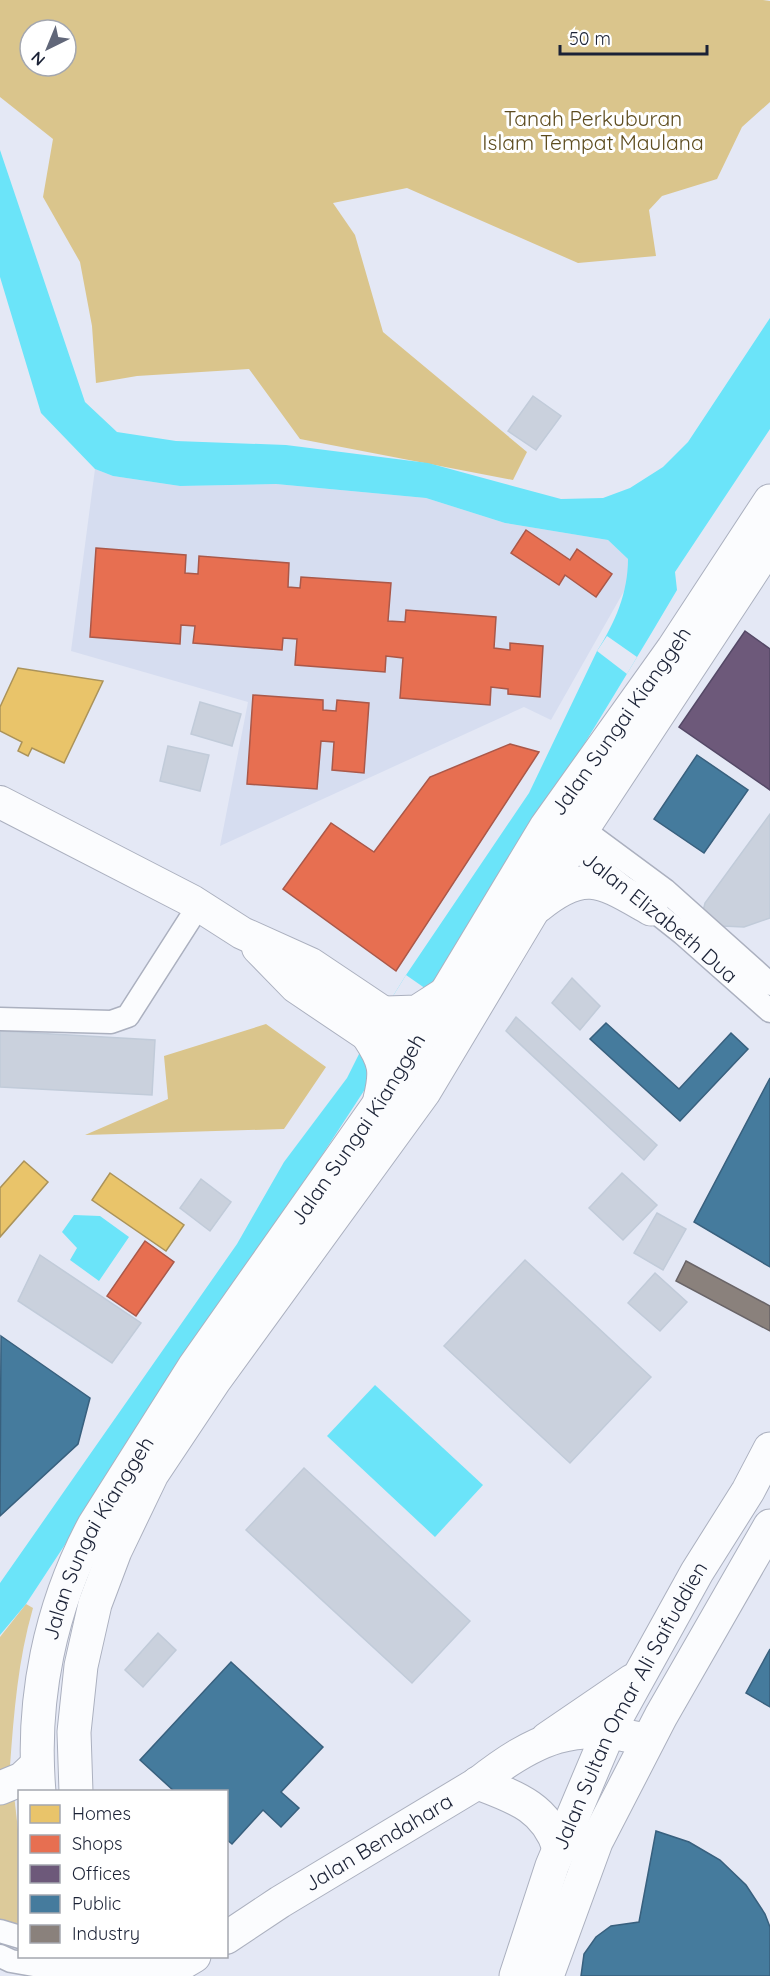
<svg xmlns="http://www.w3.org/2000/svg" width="770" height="1976" font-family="Quicksand,sans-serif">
<rect width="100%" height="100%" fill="#e4e8f5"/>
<!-- built -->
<polygon fill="#d6ddf0" points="95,469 113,476 180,486 276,484 426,498 505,523 608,540 628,559 628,584 551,720 524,707 220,846 248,702 71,651"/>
<!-- green -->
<g fill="#dcca9a">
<path d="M26,1604L33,1608C18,1660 14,1712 10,1766L0,1770V1637Z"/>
<polygon points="14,1795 20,1847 19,1926 0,1924 0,1798"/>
</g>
<!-- forest -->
<g fill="#dac58c" fill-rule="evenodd">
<path d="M0,0H763L770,1V102L742,127L717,179L662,196L649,210L656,256L578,263L407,188L333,203L355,235L383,332L527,452L513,480L300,439L249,369L137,376L96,383L92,326L80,262L43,197L53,139L0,97ZM30,30H66V66H30Z"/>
<polygon points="266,1024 326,1067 284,1129 85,1135 168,1099 164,1056"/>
</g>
<!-- water -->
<g fill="#6be4f9">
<path d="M0,150L85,402L117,432L176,441L286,445L428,463L561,499L603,498L630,488L663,467L688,442L770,318V429L675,572L677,590C473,936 246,1268 26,1604L0,1635V1583L237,1244L284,1162L347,1078L367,1038L406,975L529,793L597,651C615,623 628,593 628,559L608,540L505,523L426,498L276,484L180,486L113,476L95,469L41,413L0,277Z"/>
<polygon points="74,1215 100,1216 129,1237 99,1281 70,1260 77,1248 62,1232"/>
<polygon points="375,1385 483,1485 435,1537 327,1436"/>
</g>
<!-- pier -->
<g fill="#e4e8f5">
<polygon points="607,636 637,657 627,674 597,651"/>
<polygon points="406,975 429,991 367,1038"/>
</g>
<!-- homes -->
<g fill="#e9c46a" stroke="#ab935a" stroke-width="1.5">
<polygon points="18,668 103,681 64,763 32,748 28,756 18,751 22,742 0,731 0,707"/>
<polygon points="24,1161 48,1182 0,1237 0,1188"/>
<polygon points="110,1173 184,1225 166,1251 92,1200"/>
</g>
<!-- shops -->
<g fill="#e76f51" stroke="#aa5849" stroke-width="1.5">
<polygon points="526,530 570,560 577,549 612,574 596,597 565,575 559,585 511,553"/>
<polygon points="96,548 186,555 185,573 198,574 199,556 289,563 288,587 300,588 301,577 391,583 388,621 405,622 406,610 496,617 494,648 510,650 510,643 543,646 540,697 508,694 508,689 491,687 490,705 400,698 403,658 386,656 385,672 295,665 297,639 283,638 282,650 193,643 195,626 181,625 180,644 90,637"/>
<polygon points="253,695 323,700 323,710 336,711 337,700 369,703 364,773 332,770 334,742 321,741 317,789 247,784"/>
<polygon points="510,744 539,752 396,971 283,889 331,823 374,852 430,777"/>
<polygon points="145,1241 174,1262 136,1316 107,1296"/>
</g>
<!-- offices -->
<polygon fill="#6d597a" stroke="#544866" stroke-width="1.5" points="745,631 770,649 770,790 679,727"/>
<!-- public -->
<g fill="#457b9d" stroke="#38607e" stroke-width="1.5">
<polygon points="697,755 748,790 704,853 654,819"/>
<polygon points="606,1023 679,1089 731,1033 748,1049 680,1121 590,1039"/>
<polygon points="770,1078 770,1267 694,1222"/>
<polygon points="1,1336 90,1398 78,1444 0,1516"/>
<polygon points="770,1649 770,1707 746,1693"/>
<polygon points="231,1662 323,1747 281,1792 299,1808 281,1827 263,1810 232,1844 226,1839 226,1792 175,1792 140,1760"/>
<polygon points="656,1831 689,1842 720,1860 746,1885 765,1914 770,1927 770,1976 581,1976 584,1954 596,1937 611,1926 639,1922"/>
</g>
<!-- industry -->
<polygon fill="#8a817c" stroke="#696467" stroke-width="1.5" points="686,1261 770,1306 770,1331 676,1281"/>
<!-- building -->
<g fill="#cad1dd" stroke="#c1cbd9" stroke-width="1.5">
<polygon points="533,396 561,416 536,450 508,431"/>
<polygon points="200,702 241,714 232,746 191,734"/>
<polygon points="168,746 209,755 200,791 160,781"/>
<polygon points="770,814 770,918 744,927 722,926 702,915 705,903"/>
<polygon points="572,978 600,1006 580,1030 552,1003"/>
<polygon points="516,1017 657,1145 644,1160 506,1031"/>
<polygon points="0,1031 155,1040 152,1095 0,1087"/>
<polygon points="622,1173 657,1205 623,1240 589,1208"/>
<polygon points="201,1179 231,1202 210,1231 180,1208"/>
<polygon points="657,1213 686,1229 663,1270 634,1253"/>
<polygon points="40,1255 141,1323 112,1363 18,1301"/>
<polygon points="525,1260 651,1377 570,1463 444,1346"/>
<polygon points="655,1273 687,1302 660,1331 628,1303"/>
<polygon points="304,1468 470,1621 412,1683 246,1530"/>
<polygon points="158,1633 176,1650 143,1687 125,1670"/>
</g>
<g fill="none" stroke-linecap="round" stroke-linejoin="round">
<defs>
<g id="minor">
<polyline points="573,822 665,890 770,984"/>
<path id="s1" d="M562,838L683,934L770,1011"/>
<polyline points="0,1019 111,1022 128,1016 199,905"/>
<polyline points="0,1931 20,1937"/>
<polyline points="0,1956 11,1961 57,1969"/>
</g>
<g id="secondary">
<polyline points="0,802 192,901 242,933 311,964 408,1029"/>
<polyline points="258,948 296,987 391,1051"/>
<path id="s2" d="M226,1938L280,1902L478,1783C534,1739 577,1719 648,1741"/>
<path d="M57,1969C101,1972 143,1972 186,1958"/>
</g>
<g id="primary">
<path d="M538,906C586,867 603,882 651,909"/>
<polyline points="386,1013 417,1012 445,994"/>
<path d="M369,1037C385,1061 387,1071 380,1099"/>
<polyline points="547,1739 632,1681"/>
<path d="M478,1783C515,1797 546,1807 559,1848"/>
<polyline points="0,1788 22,1779 37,1765"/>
<path id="s3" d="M39,1792C31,1700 50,1607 94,1525L194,1367L379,1104L546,827L673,649L770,501"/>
<polyline points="76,1792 74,1732 81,1666 95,1604 115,1551 152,1474 214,1381 424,1092 572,845 770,544"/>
<polyline points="55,1956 57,1976"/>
<polyline points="91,1956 93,1976"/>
<polyline points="160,1976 194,1956"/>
<path id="s4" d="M516,1976L552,1866L609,1731L697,1572L748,1491L770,1449"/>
<polyline points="547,1976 596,1842 661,1716 770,1526"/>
</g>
</defs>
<!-- minor casing -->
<use href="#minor" stroke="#abb0bf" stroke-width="25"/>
<!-- secondary casing -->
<use href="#secondary" stroke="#abb0bf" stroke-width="34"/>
<!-- primary casing -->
<use href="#primary" stroke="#abb0bf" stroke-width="35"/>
<!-- minor -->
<use href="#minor" stroke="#fbfcfe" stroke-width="22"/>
<!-- secondary -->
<use href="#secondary" stroke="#fbfcfe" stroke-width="32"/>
<!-- primary -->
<use href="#primary" stroke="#fbfcfe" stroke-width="33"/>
</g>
<g text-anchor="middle" stroke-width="6" stroke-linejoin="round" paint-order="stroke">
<!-- park labels -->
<g font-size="21" fill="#5d4c1f" stroke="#fff">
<text x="593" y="126">Tanah Perkuburan<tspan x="593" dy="24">Islam Tempat Maulana</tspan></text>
</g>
<!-- street labels -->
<g font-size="21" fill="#1b2236" stroke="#fff">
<text dy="7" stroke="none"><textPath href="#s3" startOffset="1238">Jalan Sungai Kianggeh</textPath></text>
<text dy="7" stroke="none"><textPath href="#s1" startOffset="126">Jalan Elizabeth Dua</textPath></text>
<text dy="7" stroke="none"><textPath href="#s3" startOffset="752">Jalan Sungai Kianggeh</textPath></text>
<text dy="7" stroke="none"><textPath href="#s3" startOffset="266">Jalan Sungai Kianggeh</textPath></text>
<text dy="7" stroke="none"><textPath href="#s4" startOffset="294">Jalan Sultan Omar Ali Saifuddien</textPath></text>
<text dy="7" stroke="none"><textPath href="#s2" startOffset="180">Jalan Bendahara</textPath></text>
</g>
</g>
<!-- legend -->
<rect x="18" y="1790" width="210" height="168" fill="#ffffff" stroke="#a4a7af" stroke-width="1.5"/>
<rect x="30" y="1805" width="30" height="18" fill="#e9c46a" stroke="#a4a7af" stroke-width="1.5"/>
<text x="72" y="1820" font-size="18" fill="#1b2236">Homes</text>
<rect x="30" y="1835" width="30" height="18" fill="#e76f51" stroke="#a4a7af" stroke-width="1.5"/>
<text x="72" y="1850" font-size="18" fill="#1b2236">Shops</text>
<rect x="30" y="1865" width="30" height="18" fill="#6d597a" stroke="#a4a7af" stroke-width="1.5"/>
<text x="72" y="1880" font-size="18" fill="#1b2236">Offices</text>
<rect x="30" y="1895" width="30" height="18" fill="#457b9d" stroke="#a4a7af" stroke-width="1.5"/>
<text x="72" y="1910" font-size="18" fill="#1b2236">Public</text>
<rect x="30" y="1925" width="30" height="18" fill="#8a817c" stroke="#a4a7af" stroke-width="1.5"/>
<text x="72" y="1940" font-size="18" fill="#1b2236">Industry</text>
<!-- north arrow -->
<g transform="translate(48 48) rotate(223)"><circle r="28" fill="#ffffff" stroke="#a4a7af" stroke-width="1.5"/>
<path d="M0-4.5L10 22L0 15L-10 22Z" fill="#616779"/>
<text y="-9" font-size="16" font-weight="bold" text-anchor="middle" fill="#1b2236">N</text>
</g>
<!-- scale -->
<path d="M560 45v9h147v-9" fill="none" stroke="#1b2236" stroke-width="3"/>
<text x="569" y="45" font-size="18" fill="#1b2236" stroke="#ffffff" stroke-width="4.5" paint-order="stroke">50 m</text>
</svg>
